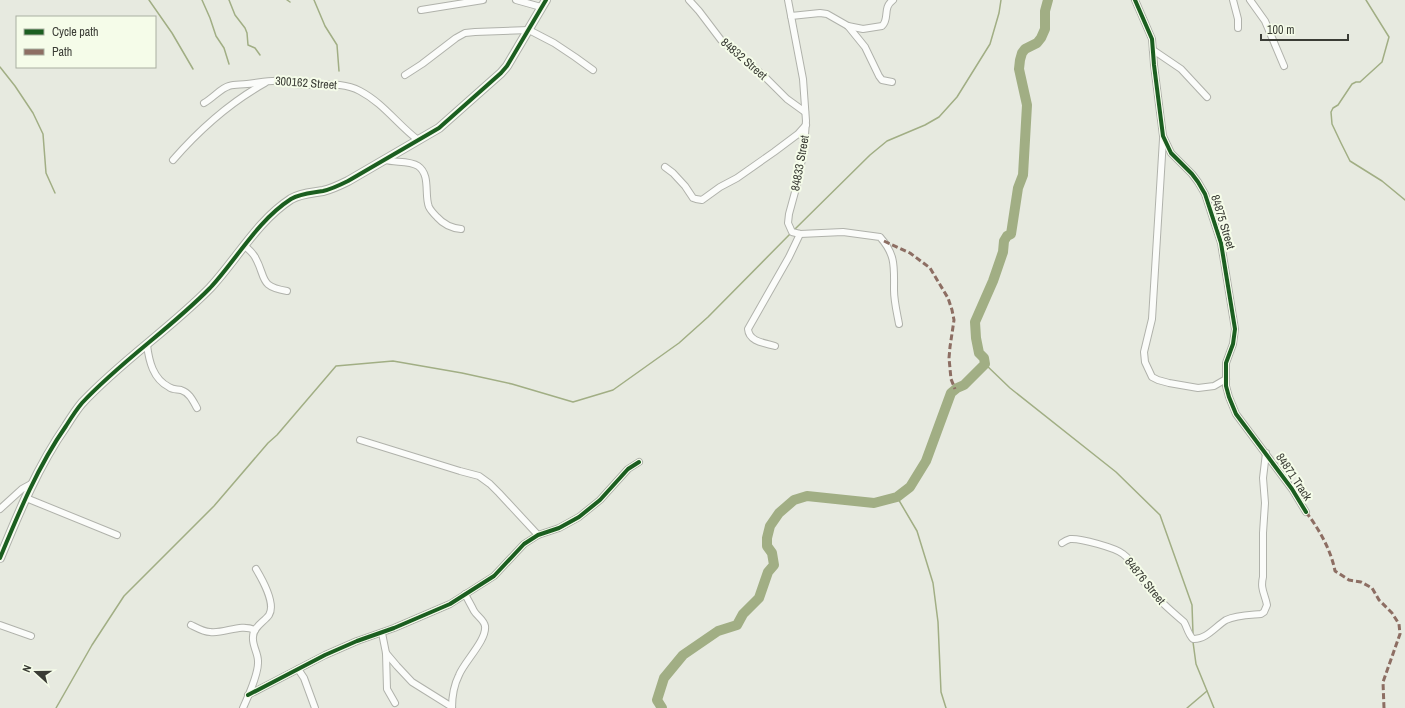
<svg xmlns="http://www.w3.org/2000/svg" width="1405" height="708" font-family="'Archivo Narrow',sans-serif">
<rect width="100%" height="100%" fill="#e7eae0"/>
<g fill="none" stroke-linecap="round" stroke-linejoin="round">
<!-- stream -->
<g stroke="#a1ae84" stroke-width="1.5">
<polyline points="149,0 172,33 193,69"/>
<polyline points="202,0 210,18 216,36 224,48 229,64"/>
<polyline points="229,0 235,15 245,28 247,33 248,45 255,48 260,55"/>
<polyline points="287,0 290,2"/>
<polyline points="314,0 325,26 337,45 339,71"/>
<polyline points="1366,0 1389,37 1382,62 1360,82 1356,82 1352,84 1338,105 1333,108 1331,112 1332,124 1341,143 1350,161 1382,181 1405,200"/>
<polyline points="0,67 15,86 33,113 43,134 46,173 55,193"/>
<polyline points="794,230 870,155 887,141 925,125 939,117 957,97 990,44 999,13 1001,0"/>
<polyline points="985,364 1010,388 1116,472 1160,515 1192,605 1193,634"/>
<polyline points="897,497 917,531 933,583 938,622 941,692 946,708"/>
<polyline points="1193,642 1196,664 1214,708"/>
<polyline points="56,708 92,645 124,596 214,506 268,443 277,435 336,366 393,361 462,373 512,384 573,402 613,390 679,343 708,317 791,233"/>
<polyline points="1187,708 1207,691"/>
</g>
<!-- river -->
<polyline stroke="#a1ae84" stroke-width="10" points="662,708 657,700 664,678 683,655 718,631 737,625 743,614 759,598 768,572 774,565 772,553 767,546 767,538 770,526 779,513 794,500 807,496 874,503 897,497 910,487 926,461 951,393 957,388 964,385 985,364 984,358 979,353 976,338 975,322 993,281 1003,252 1004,241 1007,236 1011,234 1018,188 1023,175 1027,105 1019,69 1020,60 1022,53 1025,49 1037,43 1041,38 1045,29 1045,11 1048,0"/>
<defs>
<g id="minor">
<polyline points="516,0 541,7"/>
<polyline points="689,0 699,11 721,40 763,75 787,99 805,112"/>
<path d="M788,0L803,79L806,121L804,148L798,181L789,214L788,223L792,232L800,234L843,232L880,237C896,255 894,267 894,290C894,301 897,313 899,324"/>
<polyline points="1135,0 1152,39 1154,65 1163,136 1171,153 1192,174 1198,182 1205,194 1221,243 1235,329 1233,344 1226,363 1226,386 1229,397 1236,414 1292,489 1306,512"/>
<polyline points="1233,0 1238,19 1238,28"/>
<polyline points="1250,0 1265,21 1284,66"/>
<polyline points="421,10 483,0"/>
<polyline points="791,16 820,13 827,14 848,26 865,47 879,76 882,80 892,82"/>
<path d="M848,26L863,29L882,26C890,19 882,8 893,0"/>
<polyline points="1153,50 1181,69 1207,97"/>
<polyline points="405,75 422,64 456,38 465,33 475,32 529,30 554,43 575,57 593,70"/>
<path d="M204,103C213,98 221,88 229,86C235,84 241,85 247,84C258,83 269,80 280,81C285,82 290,84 295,84C318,87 339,80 360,91C383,103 398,125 418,140"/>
<polyline points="1163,139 1152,319 1144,352 1145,362 1152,377 1158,380 1169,383 1198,388 1214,386 1226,379"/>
<path d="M173,160C200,129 229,103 265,83"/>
<path d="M385,160C395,163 409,160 418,166C431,175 424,195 429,207C431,211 434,214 437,217C444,225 451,228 461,229"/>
<polyline points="665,167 673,173 685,186 693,198 696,199 702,200 720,187 737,178 774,152 798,134 806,125"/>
<path d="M245,246C248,249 253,253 255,257C267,278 258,286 287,291"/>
<path d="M147,345C149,361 153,379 169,387C173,390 177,389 181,390C190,393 193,401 197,408"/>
<path d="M775,346C765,343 749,342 748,329L789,257L800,234"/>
<polyline points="360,440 460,471 479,476 490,484 499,493 538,535"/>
<polyline points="26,498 117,535"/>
<polyline points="0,509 22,489 33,483"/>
<path d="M1062,543C1065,541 1067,540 1070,539C1080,538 1116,548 1123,554C1133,561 1138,573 1145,583C1156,598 1170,610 1184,622C1187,627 1188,634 1193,639C1206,640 1216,626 1226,620C1236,615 1250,615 1261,614L1264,612L1267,605C1265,594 1260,589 1263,577V533L1265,503L1263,478L1266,453"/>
<polyline points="0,625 31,636"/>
<path d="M191,625C197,628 204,632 210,632C225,634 240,623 255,630"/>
<polyline points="382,633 386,653 387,689 395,703"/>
<polyline points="386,653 397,666 412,682 452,707"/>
<polyline points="298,669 304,678 315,708"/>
<polyline points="248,695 325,655 357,641 394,628 450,604 494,576 524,544 538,535 559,528 579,517 600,500 628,469 639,462"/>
<path d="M243,708C248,697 259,673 258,661C258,653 252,645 253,637C253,627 264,622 269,615C276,604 262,579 256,569"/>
<path d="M452,708C452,696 454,685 459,675C464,662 487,640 485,626C484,620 477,616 474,611C471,605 468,600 465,594"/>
</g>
<path id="tertiary" d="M0,558C19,512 38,466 66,426C71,418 76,410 82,403C121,361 170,329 210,288C237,259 257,221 291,199C301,193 312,193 323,191C332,189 340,185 348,181L439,128L501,73L507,66L546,0"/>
</defs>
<!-- minor casing -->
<use href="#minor" stroke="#b0b2ab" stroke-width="8"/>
<!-- tertiary casing -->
<use href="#tertiary" stroke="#b0b2ab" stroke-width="10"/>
<!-- minor -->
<use href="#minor" stroke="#fbfcfa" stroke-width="6"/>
<!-- tertiary -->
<use href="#tertiary" stroke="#fbfcfa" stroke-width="8"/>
<!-- quiet -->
<g stroke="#8d6e63" stroke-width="3" stroke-dasharray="6 3" stroke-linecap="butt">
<polyline points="884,241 910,253 930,268 948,298 952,310 954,320 950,347 949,358 951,379 955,389"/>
<path d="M1306,512C1319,529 1331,550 1335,571L1349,580L1361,582L1372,588L1379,600L1392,613L1399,624L1400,634L1383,682L1384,708"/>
</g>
<defs>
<g id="cycleway">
<polyline points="1135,0 1152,39 1154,65 1163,136 1171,153 1192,174 1198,182 1205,194 1221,243 1235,329 1233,344 1226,363 1226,386 1229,397 1236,414 1292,489 1306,512"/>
<path d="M0,558C19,512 38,466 66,426C71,418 76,410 82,403C121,361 170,329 210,288C237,259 257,221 291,199C301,193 312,193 323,191C332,189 340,185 348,181L439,128L501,73L507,66L546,0"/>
<polyline points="248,695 325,655 357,641 394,628 450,604 494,576 524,544 538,535 559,528 579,517 600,500 628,469 639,462"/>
</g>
</defs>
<!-- cycleway casing -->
<use href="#cycleway" stroke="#f5fce9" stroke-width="6"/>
<!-- cycleway -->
<use href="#cycleway" stroke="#1b5e20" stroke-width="4"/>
</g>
<g text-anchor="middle" stroke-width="4" stroke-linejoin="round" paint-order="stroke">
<!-- street labels -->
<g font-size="12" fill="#3a3c35" stroke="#f5fce9">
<text transform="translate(744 59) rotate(41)" y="4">84832 Street</text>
<text transform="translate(306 83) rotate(4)" y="4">300162 Street</text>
<text transform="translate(800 163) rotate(-80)" y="4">84833 Street</text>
<text transform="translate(1223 222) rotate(73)" y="4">84875 Street</text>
<text transform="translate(1294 477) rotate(56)" y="4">84871 Track</text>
<text transform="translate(1145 581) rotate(51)" y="4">84876 Street</text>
</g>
</g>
<!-- legend -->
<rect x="16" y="16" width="140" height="52" fill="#f5fce9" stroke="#aaafa1"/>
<rect x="24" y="29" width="20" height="6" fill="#1b5e20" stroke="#aaafa1"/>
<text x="52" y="36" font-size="12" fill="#3a3c35">Cycle path</text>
<rect x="24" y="49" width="20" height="6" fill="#8d6e63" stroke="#aaafa1"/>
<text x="52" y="56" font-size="12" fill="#3a3c35">Path</text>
<!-- north arrow -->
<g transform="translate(36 672) rotate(291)" stroke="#f5fce9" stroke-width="3" paint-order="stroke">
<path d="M0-3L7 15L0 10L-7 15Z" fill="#3a3c35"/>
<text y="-6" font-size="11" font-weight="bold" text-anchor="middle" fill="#3a3c35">N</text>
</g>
<!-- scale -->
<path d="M1261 34v6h87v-6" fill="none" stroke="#3a3c35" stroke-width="2"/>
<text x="1267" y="34" font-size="12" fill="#3a3c35" stroke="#f5fce9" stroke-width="3" paint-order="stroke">100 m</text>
</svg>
